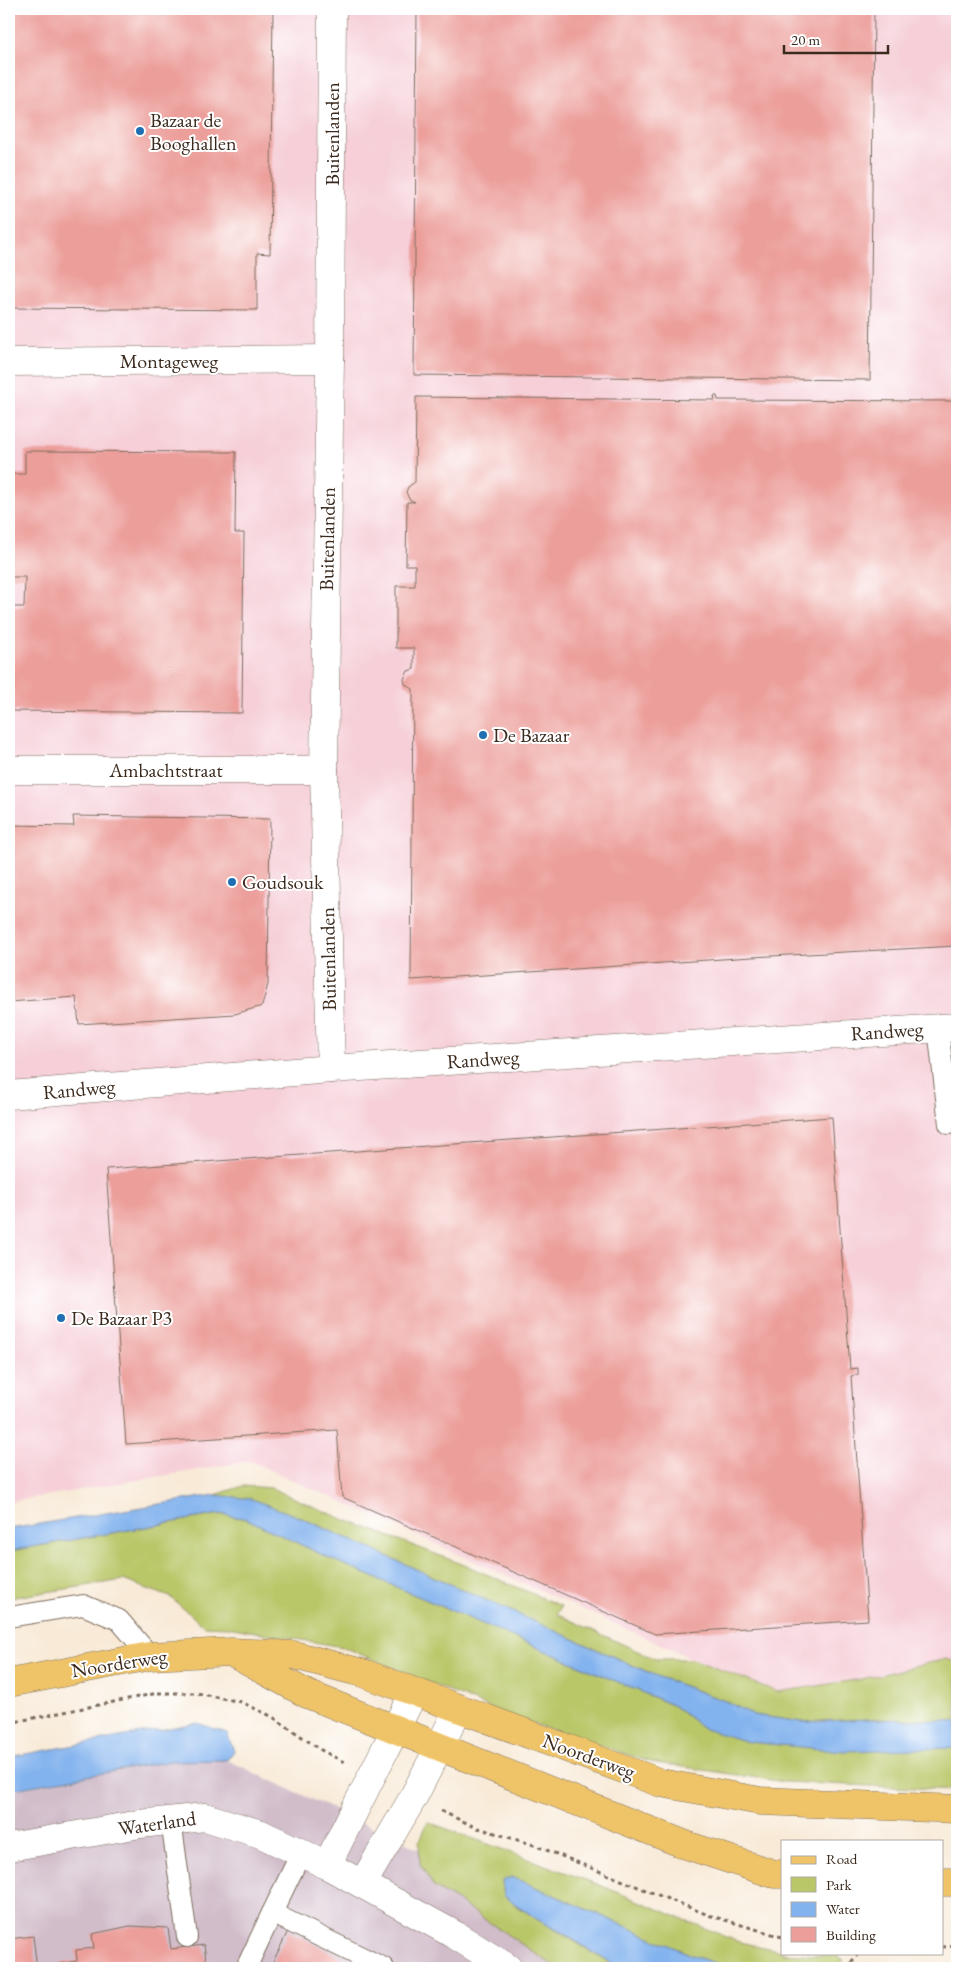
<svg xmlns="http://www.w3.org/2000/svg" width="966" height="1977" font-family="'EB Garamond',serif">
<rect width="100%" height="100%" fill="#fff"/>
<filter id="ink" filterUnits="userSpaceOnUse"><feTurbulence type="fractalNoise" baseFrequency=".02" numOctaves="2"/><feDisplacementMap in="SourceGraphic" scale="10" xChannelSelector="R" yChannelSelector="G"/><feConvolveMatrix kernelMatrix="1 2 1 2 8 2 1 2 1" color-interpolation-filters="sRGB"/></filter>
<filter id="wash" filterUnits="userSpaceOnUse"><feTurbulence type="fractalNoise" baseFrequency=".0096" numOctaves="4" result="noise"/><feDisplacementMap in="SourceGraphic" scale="20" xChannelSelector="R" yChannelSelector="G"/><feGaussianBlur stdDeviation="1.12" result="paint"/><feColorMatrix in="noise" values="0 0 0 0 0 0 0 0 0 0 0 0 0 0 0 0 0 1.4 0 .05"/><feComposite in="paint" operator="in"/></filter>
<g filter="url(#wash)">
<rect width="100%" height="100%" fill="#f8ead7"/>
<!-- built -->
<polygon fill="#f6cfd8" points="9,9 957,9 957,1668 803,1708 250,1461 9,1502"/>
<!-- industrial -->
<polygon fill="#d1bdca" points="227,1760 675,1968 9,1968 9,1791 171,1761"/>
<!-- green -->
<g fill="#bac769" stroke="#7a7844">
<polygon points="243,1486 271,1488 338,1517 467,1566 561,1606 557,1614 655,1659 692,1659 778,1692 862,1679 946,1659 957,1662 957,1721 869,1719 802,1722 754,1715 725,1701 659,1677 299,1517 232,1498 215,1495"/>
<polygon points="220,1514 247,1519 331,1559 674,1706 704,1729 918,1748 957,1748 957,1790 784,1782 650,1762 509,1716 343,1647 227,1627 204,1626 170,1597 123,1580 9,1598 9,1551"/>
<polygon points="428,1822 602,1886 739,1942 782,1951 782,1953 838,1956 844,1960 837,1968 732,1968 699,1958 512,1877 515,1905 618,1968 557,1968 462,1904 434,1887 420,1864 419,1842"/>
</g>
<!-- water -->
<g fill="#83b3ee" stroke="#5f6e86">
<polygon points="215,1495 252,1499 299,1517 659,1677 725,1701 754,1715 802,1722 869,1719 957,1721 957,1748 843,1751 748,1742 704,1729 674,1706 331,1559 247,1519 220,1514 9,1551 9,1529"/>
<polygon points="197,1723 227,1733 234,1751 227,1760 171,1761 9,1790 9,1757"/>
<polygon points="512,1877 699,1958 732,1968 618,1968 563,1933 538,1920 504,1896 502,1881"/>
</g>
<g id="blocks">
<!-- building -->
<g fill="#ec9e9a">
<polygon points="9,9 273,9 270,254 257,253 257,310 9,308"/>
<polygon points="417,9 874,9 870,380 414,375"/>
<polygon points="714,396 717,396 718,400 957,401 957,946 752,957 411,980 413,689 405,684 404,679 408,671 414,669 414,648 396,648 396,586 415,586 415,565 406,565 407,502 415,502 409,499 406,492 408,487 415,482 416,397 715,400"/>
<polygon points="25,451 236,452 235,533 244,533 242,713 9,711 9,607 24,607 25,577 9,577 9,474 25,474"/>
<polygon points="73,816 270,819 268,984 262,1006 235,1014 79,1024 76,997 9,1002 9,825 74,826"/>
<polygon points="832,1117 850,1369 858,1368 858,1375 851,1376 868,1620 655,1634 342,1497 337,1430 126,1444 106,1169"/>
<polygon points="130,1926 168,1928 171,1949 204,1945 207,1968 45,1968 44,1966 77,1961 76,1950 94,1948 92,1934"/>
<polygon points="288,1931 362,1968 270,1968"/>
<polygon points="33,1936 37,1968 9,1968 9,1939"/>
</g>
</g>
</g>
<g filter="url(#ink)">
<use href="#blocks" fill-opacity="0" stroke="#7d6d5f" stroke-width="1"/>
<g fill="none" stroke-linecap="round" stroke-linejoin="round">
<defs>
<g id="lane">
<polyline points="938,1028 949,1124"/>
<polyline points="9,1617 83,1605 119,1620 150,1656"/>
<polyline points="171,1820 187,1937"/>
<polyline points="301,1853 272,1913 384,1968"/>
<polyline points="246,1968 272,1913"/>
</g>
<g id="street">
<polyline points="9,362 330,359"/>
<polyline points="9,770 324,770"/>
<polyline points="331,1069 324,770 330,359 332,9"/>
<polyline points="9,1095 331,1069 957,1027"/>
<polyline points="9,1847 140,1824 205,1817 261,1834 327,1865 455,1935 508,1968"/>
<polyline points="327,1865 414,1692"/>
<polyline points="363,1883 413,1798 459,1708"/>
</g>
<g id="primary">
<polyline points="236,1655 307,1694 686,1845 774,1874 782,1874"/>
<polyline points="9,1683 150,1656 231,1652 294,1655 366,1674 661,1783 760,1801 957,1809"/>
<polyline points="942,1882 957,1882"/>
</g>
</defs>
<!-- lane casing -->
<use href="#lane" stroke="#7d6d5f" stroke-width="22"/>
<!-- street casing -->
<use href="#street" stroke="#7d6d5f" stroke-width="29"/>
<!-- primary casing -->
<use href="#primary" stroke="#7d6d5f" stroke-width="29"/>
<!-- path -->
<g stroke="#7d6d5f" stroke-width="3" stroke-dasharray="4 4" stroke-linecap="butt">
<polyline points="9,1723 158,1693 197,1693 241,1702 273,1717 321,1750 344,1762"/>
<polyline points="441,1811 475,1827 534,1845 708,1915 782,1937"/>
<polyline points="942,1947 957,1946"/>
<polyline points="846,1968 859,1953"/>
</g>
<!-- lane -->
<use href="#lane" stroke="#fff" stroke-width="20"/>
<!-- street -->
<use href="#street" stroke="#fff" stroke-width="28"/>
<!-- primary -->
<use href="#primary" stroke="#efc469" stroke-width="28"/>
</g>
</g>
<!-- markers -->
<g fill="#1f6fb2" stroke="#fff" stroke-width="2">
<circle cx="140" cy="131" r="5"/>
<circle cx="483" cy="735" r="5"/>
<circle cx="232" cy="882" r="5"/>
<circle cx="61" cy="1318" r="5"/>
</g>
<g text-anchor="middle" stroke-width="4" stroke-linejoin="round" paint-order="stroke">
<!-- poi labels -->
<g font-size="20" fill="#3b2a1e" stroke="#fff" text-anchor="start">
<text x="150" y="127">Bazaar de<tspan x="150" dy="23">Booghallen</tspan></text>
<text x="493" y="742">De Bazaar</text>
<text x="242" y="889">Goudsouk</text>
<text x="71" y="1325">De Bazaar P3</text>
</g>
<!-- street labels -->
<g font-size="20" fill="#3b2a1e" stroke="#fff">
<text transform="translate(332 134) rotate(-90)" y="7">Buitenlanden</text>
<text x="169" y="368">Montageweg</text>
<text transform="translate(327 539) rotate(-89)" y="7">Buitenlanden</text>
<text x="166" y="777">Ambachtstraat</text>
<text transform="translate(328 959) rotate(-91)" y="7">Buitenlanden</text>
<text transform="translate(887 1031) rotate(-4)" y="7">Randweg</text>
<text transform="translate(483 1059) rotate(-4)" y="7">Randweg</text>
<text transform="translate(79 1089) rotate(-5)" y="7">Randweg</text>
<text transform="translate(119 1663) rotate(-9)" y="7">Noorderweg</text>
<text transform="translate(589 1756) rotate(20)" y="7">Noorderweg</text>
<text transform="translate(157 1823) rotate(-8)" y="7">Waterland</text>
</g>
</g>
<!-- margin -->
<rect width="966" height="1977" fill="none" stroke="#fff" stroke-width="30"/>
<!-- legend -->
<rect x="781" y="1840" width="162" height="115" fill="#ffffff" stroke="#b1aaa5"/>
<rect x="791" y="1856" width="25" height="8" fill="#efc469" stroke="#b1aaa5"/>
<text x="826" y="1864" font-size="15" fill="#3b2a1e">Road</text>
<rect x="791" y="1877" width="25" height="15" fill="#bac769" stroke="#b1aaa5"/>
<text x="826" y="1890" font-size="15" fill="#3b2a1e">Park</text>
<rect x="791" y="1902" width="25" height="15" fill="#83b3ee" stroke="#b1aaa5"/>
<text x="826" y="1914" font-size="15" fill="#3b2a1e">Water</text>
<rect x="791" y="1927" width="25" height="15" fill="#ec9e9a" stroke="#b1aaa5"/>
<text x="826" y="1940" font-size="15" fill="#3b2a1e">Building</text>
<!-- scale -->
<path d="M784 45v8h104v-8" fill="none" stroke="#3b2a1e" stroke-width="2.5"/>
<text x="791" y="45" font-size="15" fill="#3b2a1e" stroke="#ffffff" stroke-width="4" paint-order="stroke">20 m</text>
</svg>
